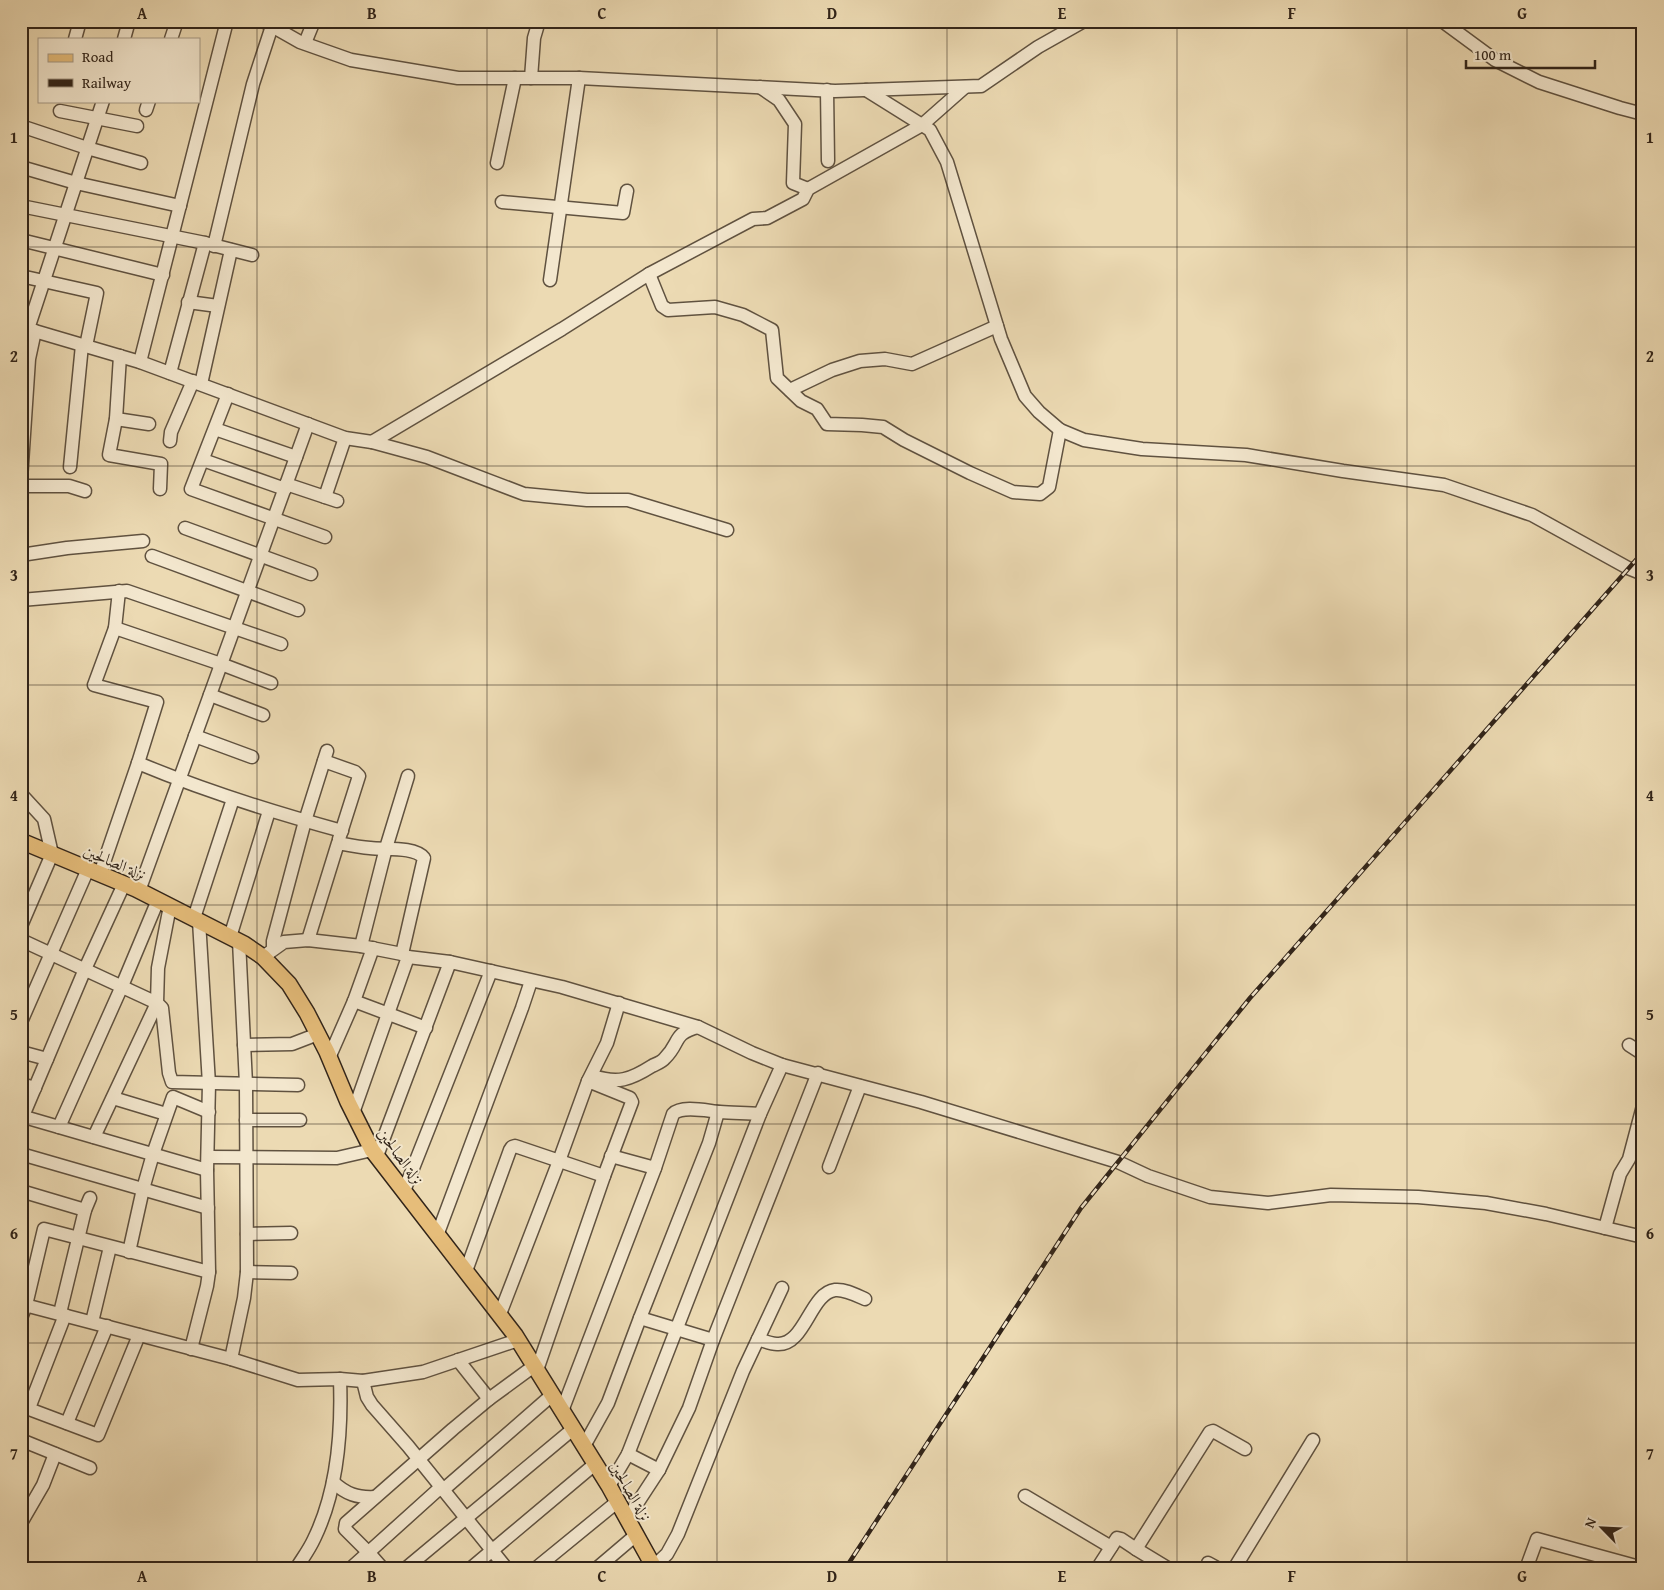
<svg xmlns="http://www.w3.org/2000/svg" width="1664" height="1590" font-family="'Gentium Book Plus',Amiri,serif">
<rect width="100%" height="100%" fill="#ecdab3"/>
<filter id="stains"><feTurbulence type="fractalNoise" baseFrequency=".004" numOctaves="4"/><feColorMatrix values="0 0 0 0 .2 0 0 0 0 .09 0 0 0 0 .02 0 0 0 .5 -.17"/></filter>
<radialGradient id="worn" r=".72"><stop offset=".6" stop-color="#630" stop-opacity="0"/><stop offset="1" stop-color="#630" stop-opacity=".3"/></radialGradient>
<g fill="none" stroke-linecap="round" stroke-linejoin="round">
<defs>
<g id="minor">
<polyline points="263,21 300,42 351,60 458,78 579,78 835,91 981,86 1038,47 1084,21"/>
<polyline points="1442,21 1495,60 1539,82 1620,108 1643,114"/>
<polyline points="75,39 80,21"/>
<polyline points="124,39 129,21"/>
<polyline points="171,39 177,21"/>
<polyline points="305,43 314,21"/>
<polyline points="531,78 534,38 539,21"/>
<polyline points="760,87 779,100 795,124 793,183 808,189"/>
<polyline points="827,90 828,161"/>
<polyline points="866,90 930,130 947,162 1001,339 1025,396 1039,412 1060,430 1084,440 1142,449 1246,455 1343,471 1444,485 1532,515 1628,568 1643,574"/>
<polyline points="146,110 149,101"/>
<polyline points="60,111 137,126"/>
<polyline points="21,126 87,148 141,163"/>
<polyline points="497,163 515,78"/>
<polyline points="21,167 76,183 180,206"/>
<polyline points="502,202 623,213 627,191"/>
<polyline points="21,206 205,243 252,255"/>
<polyline points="21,240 163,275"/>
<polyline points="214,246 253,84 272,26"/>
<polyline points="649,274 662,306 668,310 715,307 743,315 772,330 777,378 801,401 817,409 827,424 862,425 883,427 904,440 970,473 1013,492 1040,494 1049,487 1060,430"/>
<polyline points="21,276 97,293 86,346"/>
<polyline points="550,280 579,78"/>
<polyline points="188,302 218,306"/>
<polyline points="21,327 140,362 345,438 372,442 427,457 524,494 587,500 628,500 727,530"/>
<polyline points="28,329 103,101"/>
<polyline points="120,356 116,419 109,455 161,464 160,489"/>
<polyline points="140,362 227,21"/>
<polyline points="170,373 205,243"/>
<polyline points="201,384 231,250"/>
<polyline points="790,390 832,370 860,361 885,359 912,364 997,326"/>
<polyline points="228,394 191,489 325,537"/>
<polyline points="116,419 149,424"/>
<polyline points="215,429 296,457"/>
<polyline points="170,441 171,432 193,381"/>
<polyline points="372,442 562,329 649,274 753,219 767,218 803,199 808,189 922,125 965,87"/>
<polyline points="203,460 285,489"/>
<polyline points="70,467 82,345"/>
<polyline points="21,479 29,359 35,331"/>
<polyline points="286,484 337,501"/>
<polyline points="21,486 69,486 85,491"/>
<polyline points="325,497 345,438"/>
<polyline points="185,528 311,574"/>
<polyline points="21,555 67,548 143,541"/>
<polyline points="152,556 298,610"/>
<polyline points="21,600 127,591 281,644"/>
<polyline points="115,628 221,664 271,683"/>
<polyline points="210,695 263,715"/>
<polyline points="195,736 252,757"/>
<polyline points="324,761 355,772 359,776 339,839"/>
<path d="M138,763C205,791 272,812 342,831"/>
<polyline points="21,794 44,819 52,854 21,926"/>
<polyline points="100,874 138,763 157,702 94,685 115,628 119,591"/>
<polyline points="139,891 308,424"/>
<polyline points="170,906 158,968 157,1003 162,1008 169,1073 172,1082 298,1085"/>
<polyline points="194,918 233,799"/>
<polyline points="230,937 269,811"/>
<polyline points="21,940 157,1003 94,1137"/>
<path d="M308,940L338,843C349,845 359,847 370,848C384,850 414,846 424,858L402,954"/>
<polyline points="361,946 386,848 408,776"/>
<polyline points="273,949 273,941 305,821 327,751"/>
<polyline points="263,957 284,942 308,940 361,946 402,954 408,957 450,962 562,987 698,1027 752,1053 782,1065 921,1102 1118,1162 1148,1176 1210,1197 1268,1203 1331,1195 1418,1197 1486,1203 1546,1214 1643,1237"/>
<polyline points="354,1001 426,1028"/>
<polyline points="21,1022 88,869"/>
<polyline points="244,1045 292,1044 318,1034"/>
<polyline points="1629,1045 1643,1054"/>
<polyline points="21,1052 47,1059"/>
<polyline points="329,1058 354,1001 373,948"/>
<path d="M593,1076C618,1084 630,1080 652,1066C656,1064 662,1062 665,1058C681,1042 672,1034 698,1027"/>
<polyline points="588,1081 607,1043 619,1003"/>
<polyline points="21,1084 35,1088"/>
<polyline points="113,1098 166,1114"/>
<polyline points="353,1113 408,957"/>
<polyline points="21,1116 207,1170"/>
<polyline points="23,1116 85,969 124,884"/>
<polyline points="246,1120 300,1120"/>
<polyline points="59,1127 122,986 158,900"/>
<polyline points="21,1154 208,1208"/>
<polyline points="377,1156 450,962"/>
<polyline points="611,1156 655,1168"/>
<polyline points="208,1157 337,1158 372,1150"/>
<polyline points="829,1167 860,1086"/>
<polyline points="21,1191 85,1210"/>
<polyline points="404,1191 491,971"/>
<polyline points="1605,1228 1620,1174 1629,1159 1643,1106"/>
<polyline points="438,1233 522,1008 531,981"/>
<polyline points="247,1234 291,1233"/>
<polyline points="129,1252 143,1189 153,1154 173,1097 209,1112"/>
<polyline points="466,1271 510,1150 512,1147 515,1146 604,1176"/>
<polyline points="247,1272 291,1273"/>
<polyline points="21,1304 231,1359 298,1380 340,1379 363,1381 423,1372 518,1340"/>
<polyline points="60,1313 85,1210 90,1198"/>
<polyline points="500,1314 559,1161 588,1081 630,1098 632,1102 604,1176 537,1370"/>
<polyline points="21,1318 26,1305 44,1229 209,1272"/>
<polyline points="640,1318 713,1340"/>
<polyline points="92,1322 110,1247"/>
<path d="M758,1339C764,1341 771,1344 777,1344C805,1346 810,1293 835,1290C845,1289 856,1295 865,1299"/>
<polyline points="191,1349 207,1286 209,1272 207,1170 209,1084 199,921"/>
<polyline points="231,1359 244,1298 247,1272 246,1084 239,941"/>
<polyline points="363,1381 367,1397 372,1405 408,1446 507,1569"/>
<polyline points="489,1399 534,1366"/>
<polyline points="21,1406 98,1435 139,1335"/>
<polyline points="29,1408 65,1315"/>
<path d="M562,1411L655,1168L673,1114C682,1105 707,1111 720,1112C733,1113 747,1113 760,1114"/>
<polyline points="67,1423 107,1326"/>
<polyline points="21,1440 90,1468"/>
<polyline points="584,1446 608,1403 640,1318 709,1143 718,1112"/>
<polyline points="628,1454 659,1470"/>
<path d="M333,1482C346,1494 357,1498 375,1497"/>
<polyline points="609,1486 628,1454 760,1114 782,1065"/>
<polyline points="443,1490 552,1395"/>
<polyline points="1025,1496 1111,1547"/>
<polyline points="627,1519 659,1470 689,1408 713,1340 818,1073"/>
<polyline points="21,1523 43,1485 55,1454"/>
<polyline points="1136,1549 1169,1569"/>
<polyline points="1208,1563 1219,1569"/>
<path d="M296,1569C302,1559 309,1550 314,1539C338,1490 342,1432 340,1379"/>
<polyline points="350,1569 441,1487"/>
<polyline points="383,1569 369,1553 345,1529 346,1523 453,1429 489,1399 458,1360"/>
<polyline points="405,1569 573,1429"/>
<polyline points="470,1569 595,1464"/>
<polyline points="535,1569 617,1502"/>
<polyline points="596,1569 636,1535"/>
<polyline points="651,1569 667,1554 678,1534 743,1371 782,1288"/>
<polyline points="1097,1569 1117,1538 1121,1539 1136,1549 1210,1432 1213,1431 1245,1449"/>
<polyline points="1234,1569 1313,1440"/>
<polyline points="1526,1569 1537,1539 1643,1568"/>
</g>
<polyline id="major" points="21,841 136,889 244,944 263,957 289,984 307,1013 327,1052 348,1102 372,1150 515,1335 609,1486 655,1569"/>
</defs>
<!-- minor casing -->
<use href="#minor" stroke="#605240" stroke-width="15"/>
<!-- major casing -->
<use href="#major" stroke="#312419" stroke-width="18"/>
<!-- minor -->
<use href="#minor" stroke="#f3e7ce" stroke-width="12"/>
<!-- major -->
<use href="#major" stroke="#e6bd7a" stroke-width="15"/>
<defs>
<polyline id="rail" points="845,1569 1081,1208 1250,998 1643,552"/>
</defs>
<!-- rail casing -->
<use href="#rail" stroke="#312419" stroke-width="4.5"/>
<!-- rail -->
<use href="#rail" stroke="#f3e7ce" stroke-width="2.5" stroke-dasharray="8" stroke-linecap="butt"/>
</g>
<!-- grid -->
<path fill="none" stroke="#312419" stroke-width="1" stroke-opacity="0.55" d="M257,21V1569M487,21V1569M717,21V1569M947,21V1569M1177,21V1569M1407,21V1569M21,247H1643M21,466H1643M21,685H1643M21,905H1643M21,1124H1643M21,1343H1643"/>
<g text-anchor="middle" stroke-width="4" stroke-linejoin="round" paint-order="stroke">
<!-- street labels -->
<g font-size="16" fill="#312419" stroke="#f3e7ce">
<text transform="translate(115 862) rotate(23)" y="6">نزلة الصالحين</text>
<text transform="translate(401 1156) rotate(54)" y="6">نزلة الصالحين</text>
<text transform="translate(631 1491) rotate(60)" y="6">نزلة الصالحين</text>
</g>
</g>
<!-- margin -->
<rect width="1664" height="1590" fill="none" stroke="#ecdab3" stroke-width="55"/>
<!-- legend -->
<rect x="38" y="38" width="162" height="65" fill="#f3e7ce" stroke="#a59986"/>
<rect x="48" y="54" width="25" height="8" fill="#e6bd7a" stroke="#a59986"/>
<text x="82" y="62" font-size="15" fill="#312419">Road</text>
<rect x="48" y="79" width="25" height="8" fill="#312419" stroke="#a59986"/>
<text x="82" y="88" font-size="15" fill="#312419">Railway</text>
<!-- north arrow -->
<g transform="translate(1602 1528) rotate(294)" stroke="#f3e7ce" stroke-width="4" paint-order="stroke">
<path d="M0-4L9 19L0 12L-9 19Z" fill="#312419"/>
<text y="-8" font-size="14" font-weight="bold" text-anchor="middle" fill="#312419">N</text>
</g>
<!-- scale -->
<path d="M1466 60v8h129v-8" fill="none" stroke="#312419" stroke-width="2.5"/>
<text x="1474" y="60" font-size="15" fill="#312419" stroke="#f3e7ce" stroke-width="4" paint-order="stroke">100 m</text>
<rect x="28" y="28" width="1608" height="1534" fill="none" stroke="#312419" stroke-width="2"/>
<g font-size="16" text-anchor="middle" font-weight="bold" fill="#312419">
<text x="142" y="19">A</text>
<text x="372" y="19">B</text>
<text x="602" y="19">C</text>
<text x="832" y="19">D</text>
<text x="1062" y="19">E</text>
<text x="1292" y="19">F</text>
<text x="1522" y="19">G</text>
<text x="14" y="143">1</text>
<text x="1650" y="143">1</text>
<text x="14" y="362">2</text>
<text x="1650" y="362">2</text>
<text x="14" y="581">3</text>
<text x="1650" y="581">3</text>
<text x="14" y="801">4</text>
<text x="1650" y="801">4</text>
<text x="14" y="1020">5</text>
<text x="1650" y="1020">5</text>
<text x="14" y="1239">6</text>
<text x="1650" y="1239">6</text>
<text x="14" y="1459">7</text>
<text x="1650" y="1459">7</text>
<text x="142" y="1582">A</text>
<text x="372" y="1582">B</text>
<text x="602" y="1582">C</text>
<text x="832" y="1582">D</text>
<text x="1062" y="1582">E</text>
<text x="1292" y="1582">F</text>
<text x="1522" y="1582">G</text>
</g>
<rect width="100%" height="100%" filter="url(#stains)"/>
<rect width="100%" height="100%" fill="url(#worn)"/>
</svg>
